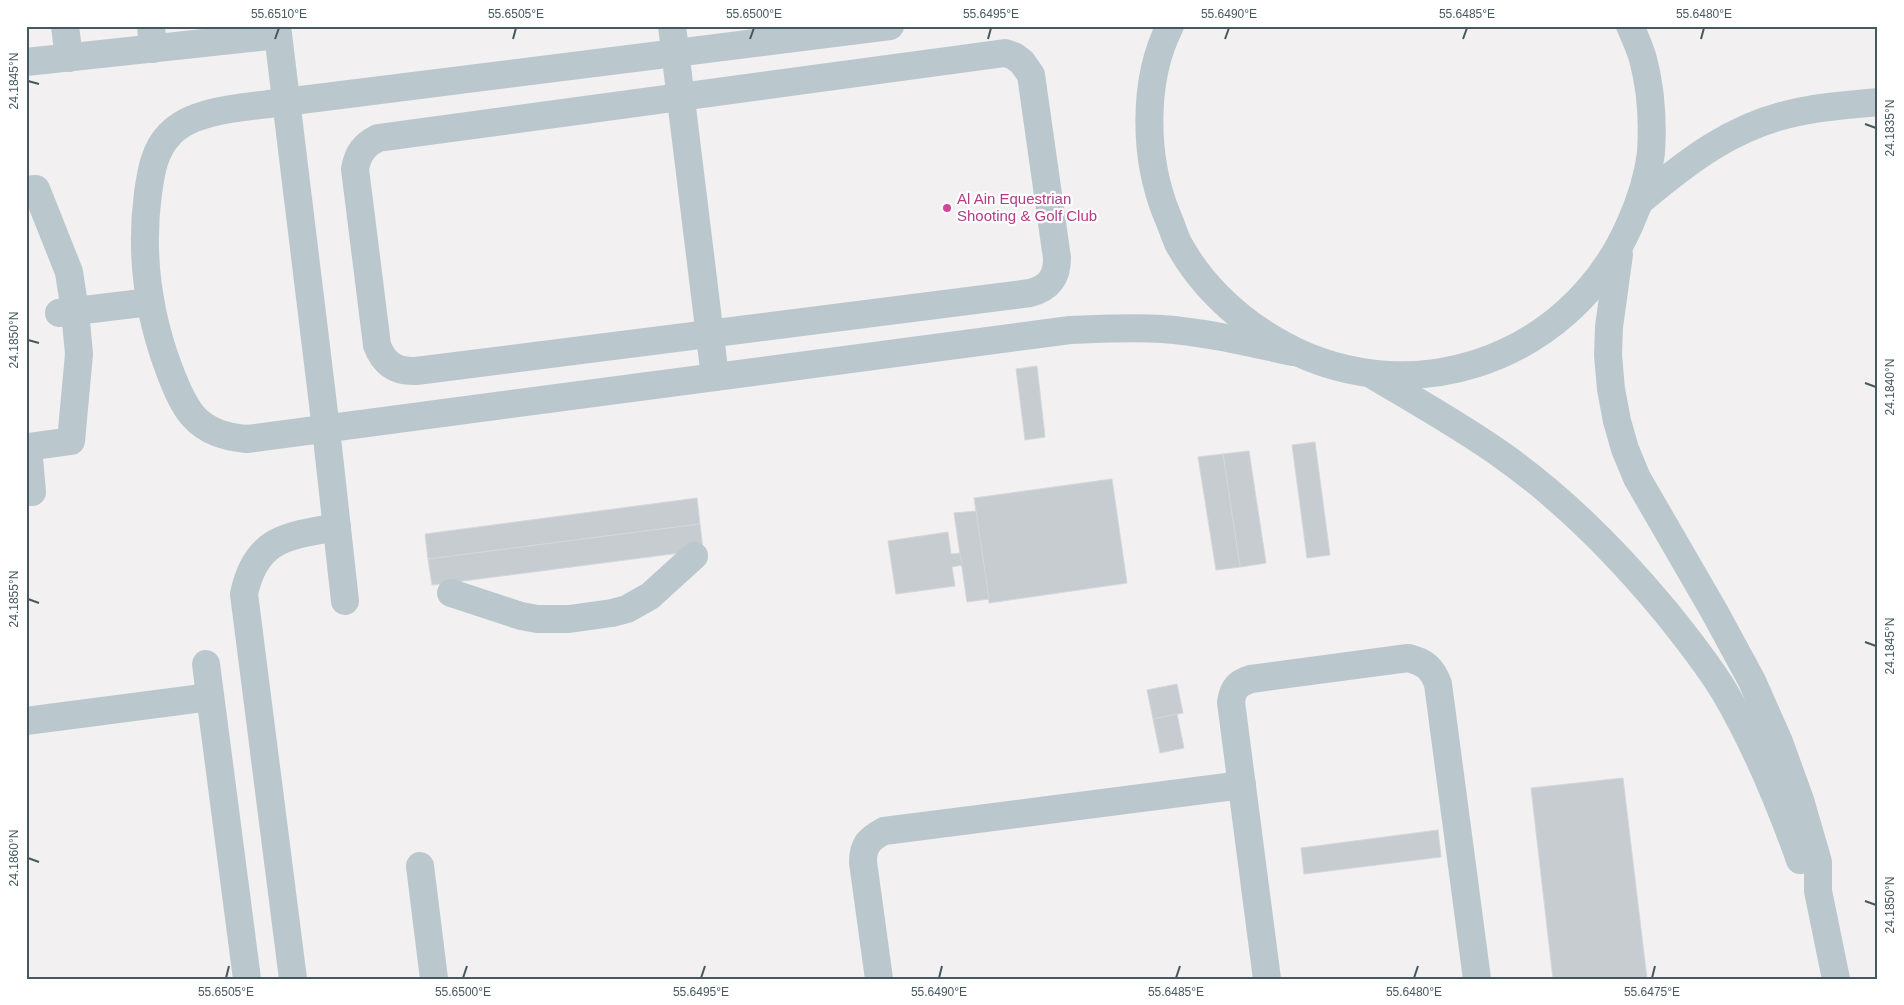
<svg xmlns="http://www.w3.org/2000/svg" width="1904" height="1005" font-family="Helvetica,sans-serif">
<rect width="100%" height="100%" fill="#f2f0f0"/>
<!-- building -->
<g fill="#c6ccd0" stroke="#d3d7dc">
<polygon points="1037,366 1045,437 1025,440 1016,369"/>
<polygon points="1315,442 1330,555 1307,558 1292,445"/>
<polygon points="1249,451 1266,563 1240,567 1223,454"/>
<polygon points="1223,454 1240,567 1216,570 1198,457"/>
<polygon points="1112,479 1127,583 989,603 974,498"/>
<polygon points="697,498 700,524 428,559 425,534"/>
<polygon points="976,511 989,599 967,602 954,513"/>
<polygon points="700,524 703,550 432,585 428,559"/>
<polygon points="948,532 951,554 960,553 962,565 952,567 955,586 896,594 888,541"/>
<polygon points="1177,684 1183,713 1153,719 1147,690"/>
<polygon points="1177,714 1184,748 1160,753 1153,719"/>
<polygon points="1623,778 1647,979 1553,979 1531,788"/>
<polygon points="1438,830 1441,857 1304,874 1301,848"/>
</g>
<g fill="none" stroke-linecap="round" stroke-linejoin="round">
<!-- minor -->
<g stroke="#bac8ce" stroke-width="28">
<polyline points="65,26 69,58"/>
<polyline points="151,26 153,49"/>
<polyline points="277,26 326,429 345,601"/>
<polyline points="672,26 715,377"/>
<path d="M890,26L285,102C251,107 194,108 170,134C154,150 151,172 148,193C140,253 148,313 169,369C175,385 182,403 193,416C207,432 226,437 247,439L1070,330C1101,329 1131,327 1162,329C1206,332 1250,343 1293,352"/>
<path d="M1170,26C1142,81 1144,159 1167,215C1171,224 1174,234 1178,243C1199,282 1233,315 1271,338C1401,418 1569,364 1630,224C1640,202 1648,177 1651,153C1653,122 1651,89 1643,59C1640,48 1635,37 1630,26"/>
<path d="M1005,53L1014,56L1022,62L1031,75L1057,258C1057,278 1049,288 1030,293L416,371C396,372 384,364 377,345L355,169C358,153 364,145 378,138Z"/>
<polyline points="26,62 278,35"/>
<polyline points="26,190 36,189 69,272 75,311 79,354 71,441 28,447 32,492"/>
<path d="M1640,201C1689,160 1734,125 1798,112C1824,106 1851,105 1878,102"/>
<polyline points="1619,254 1609,327 1608,355 1611,389 1617,421 1625,449 1637,478 1714,611 1752,681 1779,742 1800,800 1818,862 1818,891 1836,979"/>
<polyline points="59,313 150,302"/>
<path d="M1371,374C1416,401 1461,426 1503,456C1565,500 1618,554 1666,612C1687,638 1707,663 1724,691C1756,745 1779,801 1800,860"/>
<polyline points="451,593 521,616 537,619 569,619 612,613 627,609 650,596 694,556"/>
<polyline points="206,664 247,979"/>
<polyline points="26,721 210,697"/>
<polyline points="420,866 434,979"/>
<path d="M293,979L244,594C256,537 288,536 337,527"/>
<path d="M879,979L863,862C863,845 869,839 884,831L1242,785"/>
<path d="M1267,979L1231,702C1233,688 1238,683 1251,679L1408,658C1425,662 1432,668 1438,684L1477,979"/>
</g>
</g>
<!-- ticks -->
<path fill="none" stroke="#46585f" stroke-width="2" d="M275,39L279,28M513,39L516,28M750,39L754,28M988,39L991,28M1225,39L1229,28M1463,39L1467,28M1701,39L1704,28M28,81L39,84M1865,124L1876,128M28,340L39,343M1865,383L1876,387M28,599L39,603M1865,642L1876,646M28,858L39,862M1865,901L1876,905M226,978L229,966M463,978L467,966M701,978L705,966M939,978L942,966M1176,978L1180,966M1414,978L1418,966M1652,978L1655,966"/>
<!-- markers -->
<circle fill="#d1479c" stroke="#fff" stroke-width="2" cx="947" cy="208" r="5"/>
<g text-anchor="middle" stroke-width="4.5" stroke-linejoin="round" paint-order="stroke">
<!-- hotel labels -->
<g font-size="15" fill="#b23c85" stroke="#fff" text-anchor="start">
<text x="957" y="204">Al Ain Equestrian<tspan x="957" dy="17">Shooting &amp; Golf Club</tspan></text>
</g>
</g>
<!-- border -->
<rect width="1904" height="1005" fill="none" stroke="#ffffff" stroke-width="55"/>
<rect x="28" y="28" width="1848" height="950" fill="none" stroke="#46585f" stroke-width="2"/>
<g font-size="12" text-anchor="middle" fill="#46585f">
<text x="279" y="18">55.6510°E</text>
<text x="516" y="18">55.6505°E</text>
<text x="754" y="18">55.6500°E</text>
<text x="991" y="18">55.6495°E</text>
<text x="1229" y="18">55.6490°E</text>
<text x="1467" y="18">55.6485°E</text>
<text x="1704" y="18">55.6480°E</text>
<text transform="translate(14 81) rotate(-90)" y="4">24.1845°N</text>
<text transform="translate(1890 128) rotate(-90)" y="4">24.1835°N</text>
<text transform="translate(14 340) rotate(-90)" y="4">24.1850°N</text>
<text transform="translate(1890 387) rotate(-90)" y="4">24.1840°N</text>
<text transform="translate(14 599) rotate(-90)" y="4">24.1855°N</text>
<text transform="translate(1890 646) rotate(-90)" y="4">24.1845°N</text>
<text transform="translate(14 858) rotate(-90)" y="4">24.1860°N</text>
<text transform="translate(1890 905) rotate(-90)" y="4">24.1850°N</text>
<text x="226" y="996">55.6505°E</text>
<text x="463" y="996">55.6500°E</text>
<text x="701" y="996">55.6495°E</text>
<text x="939" y="996">55.6490°E</text>
<text x="1176" y="996">55.6485°E</text>
<text x="1414" y="996">55.6480°E</text>
<text x="1652" y="996">55.6475°E</text>
</g>
</svg>
